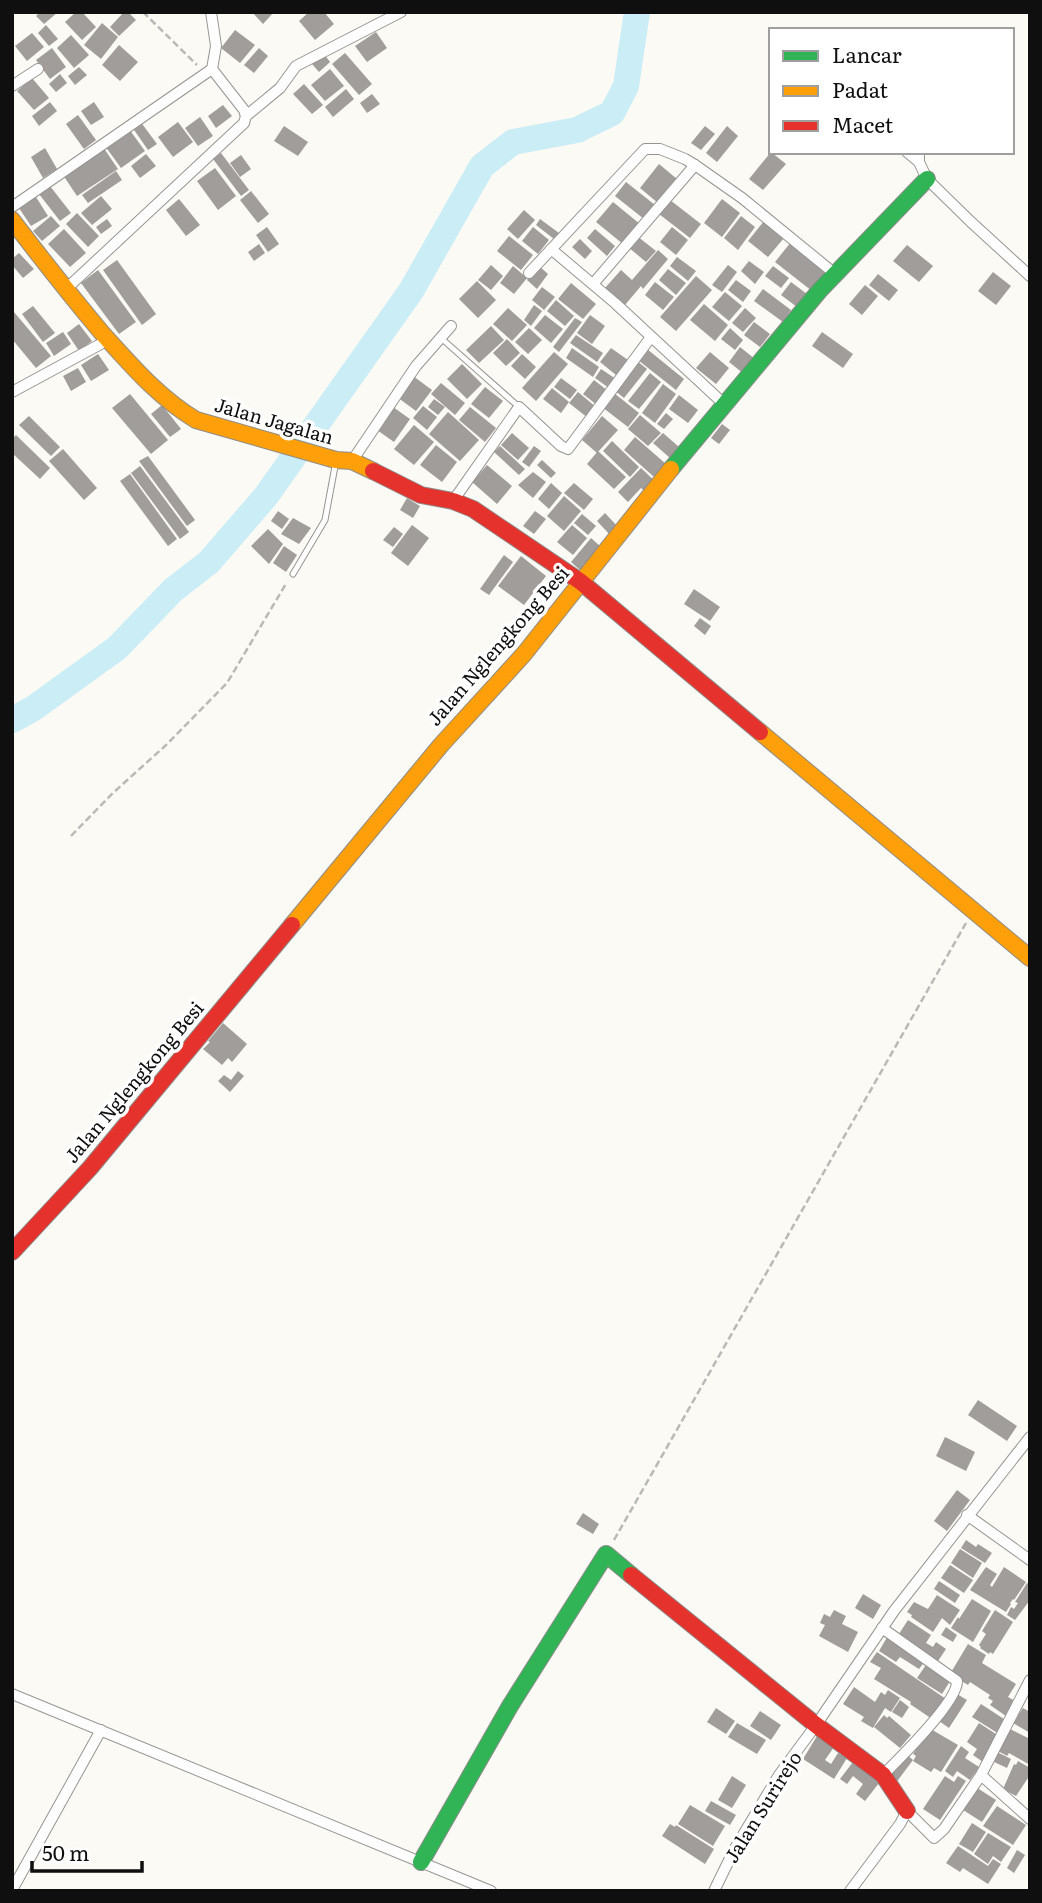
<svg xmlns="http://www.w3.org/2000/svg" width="1042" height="1903" font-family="Literata,serif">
<rect width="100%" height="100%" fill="#fcfaf5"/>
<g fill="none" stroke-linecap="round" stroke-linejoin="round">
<!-- river -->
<polyline stroke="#cbedf6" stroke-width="26" points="12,720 34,708 117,648 173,590 209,562 266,496 411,291 482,166 513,142 577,130 612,113 626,86 637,12"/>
</g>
<!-- building -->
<g fill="#a09d9a">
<polygon points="40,12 58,12 44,24 36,16"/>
<polygon points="76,12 82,12 96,27 82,40 65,22"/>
<polygon points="124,12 128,12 136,20 119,36 110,27"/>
<polygon points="252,12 274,12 263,24"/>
<polygon points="309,12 324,12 334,24 315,40 299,21"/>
<polygon points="102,23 118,37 101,59 84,45"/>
<polygon points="46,25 58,39 49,46 38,33"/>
<polygon points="235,30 255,45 240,63 221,48"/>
<polygon points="376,32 387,48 367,62 355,46"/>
<polygon points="32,33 44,47 27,61 15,46"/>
<polygon points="71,35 89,55 74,68 57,48"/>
<polygon points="119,45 138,62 120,81 102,65"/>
<polygon points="52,48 66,67 50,79 36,60"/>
<polygon points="259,48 268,56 254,73 244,65"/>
<polygon points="345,53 372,84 359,95 332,64"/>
<polygon points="324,54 330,62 319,72 312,64"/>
<polygon points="79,67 87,75 75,85 68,76"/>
<polygon points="330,69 344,86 325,101 311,85"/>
<polygon points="60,74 67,83 56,92 49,84"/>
<polygon points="32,78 49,98 34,110 17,91"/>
<polygon points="304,84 323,105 312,114 293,94"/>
<polygon points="346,89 354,99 333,117 325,107"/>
<polygon points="372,94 380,104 367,113 360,103"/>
<polygon points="50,102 57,111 39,126 32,116"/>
<polygon points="94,102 104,117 91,125 81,111"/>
<polygon points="223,105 232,116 216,128 208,116"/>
<polygon points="78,115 96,140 84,149 66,124"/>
<polygon points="200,117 213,136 198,146 185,128"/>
<polygon points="140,121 157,144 148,150 132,127"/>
<polygon points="178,122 193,142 173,157 158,137"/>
<polygon points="284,126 308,142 298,156 274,141"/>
<polygon points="705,126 715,134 701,150 691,143"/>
<polygon points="727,126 738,136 717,162 706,153"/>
<polygon points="129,129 145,151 121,168 105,146"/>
<polygon points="103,147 118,169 77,196 63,175"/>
<polygon points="45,148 57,169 43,178 31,157"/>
<polygon points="771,152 786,164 763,190 749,179"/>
<polygon points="221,153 249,190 241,196 213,159"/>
<polygon points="146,154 156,166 140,178 131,166"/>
<polygon points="241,155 251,169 240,177 230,163"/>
<polygon points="659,164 677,179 658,203 640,188"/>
<polygon points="215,168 236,196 218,210 197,181"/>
<polygon points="116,171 122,180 88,203 82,195"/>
<polygon points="626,182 655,205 644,219 615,196"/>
<polygon points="50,186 71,213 60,221 39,194"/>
<polygon points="251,191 269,214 258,223 240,200"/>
<polygon points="101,196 112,209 92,225 81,213"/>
<polygon points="36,197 48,216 31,226 19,208"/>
<polygon points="179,199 200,225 186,236 166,210"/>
<polygon points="722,199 740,213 722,237 704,223"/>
<polygon points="670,200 701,224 690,238 659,214"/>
<polygon points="613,202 640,224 623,244 596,222"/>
<polygon points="524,210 535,220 518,239 507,229"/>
<polygon points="77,213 99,236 88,247 66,224"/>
<polygon points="51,216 60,226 42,241 33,231"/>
<polygon points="741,216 755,227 738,250 724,238"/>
<polygon points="107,219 112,226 101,234 96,227"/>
<polygon points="540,219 559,233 554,239 536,225"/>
<polygon points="764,221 784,238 768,257 748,241"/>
<polygon points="267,227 279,244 268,252 256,235"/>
<polygon points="533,227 549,240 538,254 522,241"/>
<polygon points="672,227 688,240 676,255 660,242"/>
<polygon points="64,229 86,253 70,267 48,244"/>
<polygon points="595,229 615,246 607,256 587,238"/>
<polygon points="509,236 533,255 521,270 497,251"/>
<polygon points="637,236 656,251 646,262 628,247"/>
<polygon points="580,239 592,251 585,259 572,247"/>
<polygon points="791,242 828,274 812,291 775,262"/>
<polygon points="259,244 265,253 254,261 248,252"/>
<polygon points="907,245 933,266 919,282 893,261"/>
<polygon points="658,250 668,259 643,289 641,286 625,305 605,288 621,270 632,280"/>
<polygon points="19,253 34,269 23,278 12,265 12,259"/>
<polygon points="677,257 696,271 688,281 670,266"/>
<polygon points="117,260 156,314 142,325 103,270"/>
<polygon points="749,261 764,272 755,284 741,271"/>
<polygon points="491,265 503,276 491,290 478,280"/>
<polygon points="728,265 737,272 722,292 712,285"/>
<polygon points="513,266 527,278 514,294 500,283"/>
<polygon points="539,266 548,274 537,289 527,280"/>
<polygon points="773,266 789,278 781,288 765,276"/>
<polygon points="668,269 686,283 676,295 659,280"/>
<polygon points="98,270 136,322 119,334 81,283"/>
<polygon points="993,272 1011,286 996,305 978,291"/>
<polygon points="878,274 898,290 889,301 869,285"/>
<polygon points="696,276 712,290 676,331 660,317"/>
<polygon points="736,280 751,291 743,302 728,290"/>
<polygon points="477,281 496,300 478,318 459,299"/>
<polygon points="655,282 674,297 663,310 645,295"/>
<polygon points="791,282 807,294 797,307 781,295"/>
<polygon points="571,283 596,304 583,319 558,299"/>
<polygon points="865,285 878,296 862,315 849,304"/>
<polygon points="542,287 555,297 544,310 532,300"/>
<polygon points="763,289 791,310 783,322 754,301"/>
<polygon points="725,292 742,306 729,321 712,307"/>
<polygon points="556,300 574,316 565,326 547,311"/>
<polygon points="704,304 728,325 715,341 690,320"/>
<polygon points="534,305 542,311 531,326 524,320"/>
<polygon points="33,306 55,333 43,342 22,314"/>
<polygon points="508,308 527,325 512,341 493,324"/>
<polygon points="745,308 756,318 743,332 732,323"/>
<polygon points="14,312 51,356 36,368 12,339 12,313"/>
<polygon points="545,315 563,329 551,343 534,328"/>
<polygon points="590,315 605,326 592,344 577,333"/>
<polygon points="575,318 582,322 559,352 553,347"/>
<polygon points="754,322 770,334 760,347 744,335"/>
<polygon points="79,324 92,341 79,351 67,333"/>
<polygon points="491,326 504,340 479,363 466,350"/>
<polygon points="529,328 542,340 528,354 515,342"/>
<polygon points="730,328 743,340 735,350 721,339"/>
<polygon points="63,332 71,344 54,356 46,343"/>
<polygon points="822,332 853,354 843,368 812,346"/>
<polygon points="576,335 603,353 597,362 570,343"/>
<polygon points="507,339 520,353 506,366 493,353"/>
<polygon points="740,347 755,359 744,374 729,362"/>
<polygon points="572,348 599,367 593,377 566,358"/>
<polygon points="611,348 628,360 616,375 600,362"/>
<polygon points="647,349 684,379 676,390 638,360"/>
<polygon points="554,352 568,364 536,401 522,388"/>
<polygon points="710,352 729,368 716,384 696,368"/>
<polygon points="98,354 109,370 91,381 81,365"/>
<polygon points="522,354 536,367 525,379 511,366"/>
<polygon points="637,361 647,369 624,398 614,390"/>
<polygon points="462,364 482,384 467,399 447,379"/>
<polygon points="78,368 86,382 71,391 63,376"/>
<polygon points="601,369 616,379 609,388 595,378"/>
<polygon points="650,373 661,382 639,409 628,401"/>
<polygon points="413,376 432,390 416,411 397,397"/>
<polygon points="561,378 577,390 570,399 554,387"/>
<polygon points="594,380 608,391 597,405 583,394"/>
<polygon points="441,383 465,403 455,415 431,394"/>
<polygon points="663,384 676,394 655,423 642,413"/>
<polygon points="485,387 503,401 489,418 471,404"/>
<polygon points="552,388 569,402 561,413 543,399"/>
<polygon points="578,392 596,407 588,418 569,403"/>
<polygon points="614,393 639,413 628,427 602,407"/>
<polygon points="130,394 168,440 151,454 112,408"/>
<polygon points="679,395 698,410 688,423 669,409"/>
<polygon points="434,399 445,407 438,415 428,407"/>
<polygon points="162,405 181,429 170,437 151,414"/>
<polygon points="423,406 437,417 427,430 413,418"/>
<polygon points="393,407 410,419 394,442 377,430"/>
<polygon points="470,407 496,428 485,442 459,420"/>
<polygon points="448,412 479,440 460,461 429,434"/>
<polygon points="666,413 673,419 664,429 657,424"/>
<polygon points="640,415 661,433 648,446 628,429"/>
<polygon points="29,416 60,447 51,456 19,425"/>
<polygon points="602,416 618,430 597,453 582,440"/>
<polygon points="722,424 730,430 719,444 711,438"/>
<polygon points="414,425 434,442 414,465 394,449"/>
<polygon points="512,433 529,448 518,460 501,445"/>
<polygon points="663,433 679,447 670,458 653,443"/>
<polygon points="16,435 50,468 40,479 12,453 12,439"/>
<polygon points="635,437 666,464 654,477 624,450"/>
<polygon points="612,441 639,467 630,477 603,451"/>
<polygon points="436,445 457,462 442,482 420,465"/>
<polygon points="500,446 525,469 519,475 494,452"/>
<polygon points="534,446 541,451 529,467 522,462"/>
<polygon points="63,449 97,488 84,500 49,461"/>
<polygon points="598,451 626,477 614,489 587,464"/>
<polygon points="148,456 195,520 187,526 139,461"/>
<polygon points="542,460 556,473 551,478 537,465"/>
<polygon points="487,465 512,486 497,504 472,482"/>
<polygon points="140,466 189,532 180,539 131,473"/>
<polygon points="641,468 658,484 648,494 641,488 628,502 618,492"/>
<polygon points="533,472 546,482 533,498 518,485"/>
<polygon points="130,474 177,539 168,546 120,481"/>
<polygon points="551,483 562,493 549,509 538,499"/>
<polygon points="574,483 593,499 584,510 564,493"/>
<polygon points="564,496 581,511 564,531 547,516"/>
<polygon points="407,498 420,506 413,518 400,510"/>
<polygon points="278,511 289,519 282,529 271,521"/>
<polygon points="535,511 546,519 534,534 523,526"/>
<polygon points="605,513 618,527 610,535 597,521"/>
<polygon points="582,514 596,526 588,535 574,523"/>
<polygon points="293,518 311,528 299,544 281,534"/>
<polygon points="412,525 429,538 408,566 391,553"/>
<polygon points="572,525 587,538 573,555 557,542"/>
<polygon points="394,527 403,534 393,547 383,540"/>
<polygon points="268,529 283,544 269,564 251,546"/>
<polygon points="591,538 601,547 581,571 571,562"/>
<polygon points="284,546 297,555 286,572 273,563"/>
<polygon points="504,555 513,562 489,595 480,589"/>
<polygon points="521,556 546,576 524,605 498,586"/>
<polygon points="694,589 720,607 710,621 684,604"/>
<polygon points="700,618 711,626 705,635 694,626"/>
<polygon points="223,1023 247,1044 232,1062 228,1058 222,1065 203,1049 210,1042 208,1041"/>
<polygon points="238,1071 244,1076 230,1092 218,1081 224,1075 231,1080"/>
<polygon points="978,1400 1017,1426 1007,1441 968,1415"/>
<polygon points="945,1437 975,1452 966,1471 936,1456"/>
<polygon points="957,1490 970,1500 947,1531 934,1521"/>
<polygon points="583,1513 599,1524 593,1534 576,1524"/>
<polygon points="966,1540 976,1547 978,1544 992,1553 985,1563 961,1548"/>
<polygon points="960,1549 982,1563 973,1578 951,1563"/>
<polygon points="950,1565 973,1580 964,1593 941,1578"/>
<polygon points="986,1567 997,1574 990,1585 992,1587 1004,1567 1026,1582 1014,1600 1013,1599 1010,1603 1011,1604 1006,1612 970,1590"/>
<polygon points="939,1581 960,1595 955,1603 934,1589"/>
<polygon points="1027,1583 1030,1585 1030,1600 1015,1620 1007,1615 1011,1607 1014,1609 1018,1603 1015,1602"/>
<polygon points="863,1594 881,1605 873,1619 855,1608"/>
<polygon points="937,1595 960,1610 950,1625 942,1618 933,1632 911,1617 912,1615 907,1612 914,1602 928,1609"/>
<polygon points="972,1599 991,1611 973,1642 951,1628 958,1617 959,1619"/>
<polygon points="834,1610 846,1616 842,1624 858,1632 848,1652 819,1636 825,1625 820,1623 824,1614 830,1617"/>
<polygon points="995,1610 1013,1622 993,1654 990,1652 989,1654 980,1648 981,1647 979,1645 986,1634 982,1631"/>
<polygon points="908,1620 931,1635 926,1643 933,1647 936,1642 946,1649 936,1664 897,1637"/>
<polygon points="946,1627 957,1635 953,1642 941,1635"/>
<polygon points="889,1634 926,1660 919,1669 900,1657 896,1662 879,1651"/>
<polygon points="968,1644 986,1655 982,1663 1016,1684 1008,1697 1015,1701 1006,1716 990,1705 993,1701 988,1698 990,1695 970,1682 968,1685 950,1674"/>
<polygon points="877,1652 946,1699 932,1719 910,1704 911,1702 874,1679 881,1668 870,1662"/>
<polygon points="928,1662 952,1678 942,1694 917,1678"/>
<polygon points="854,1687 875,1702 881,1692 885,1695 888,1690 900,1698 891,1712 885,1708 873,1728 861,1721 864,1717 843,1704"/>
<polygon points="957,1694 967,1700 949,1728 939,1721"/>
<polygon points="900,1700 909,1707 902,1718 892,1712"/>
<polygon points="981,1704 1007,1721 999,1734 972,1717"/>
<polygon points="716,1708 735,1721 726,1734 707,1722"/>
<polygon points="1023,1708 1030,1712 1030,1733 1013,1723"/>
<polygon points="760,1711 781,1725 771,1740 750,1726"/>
<polygon points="884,1715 887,1718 889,1716 911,1735 900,1748 874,1727"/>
<polygon points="737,1723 766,1740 757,1754 728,1737"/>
<polygon points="979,1723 999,1736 983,1762 973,1755 977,1749 967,1742"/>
<polygon points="929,1728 958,1745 941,1772 934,1768 931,1772 913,1761 916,1756 913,1754"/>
<polygon points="1010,1729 1030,1739 1030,1765 1009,1753 1007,1756 998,1751"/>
<polygon points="817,1736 834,1747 825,1760 831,1764 838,1753 847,1758 834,1779 803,1759"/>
<polygon points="961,1746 969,1752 965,1758 979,1767 970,1780 957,1771 953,1777 945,1771"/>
<polygon points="997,1752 1011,1759 1007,1768 992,1761"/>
<polygon points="905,1753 913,1760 895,1784 887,1778"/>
<polygon points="1018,1761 1030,1768 1030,1775 1016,1796 1003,1789 1014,1764 1016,1765"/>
<polygon points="853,1762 879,1783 865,1801 856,1794 863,1784 853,1776 847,1784 840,1779"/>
<polygon points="732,1776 746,1785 732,1808 718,1800"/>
<polygon points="945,1776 954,1782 958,1776 966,1781 940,1820 923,1809"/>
<polygon points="974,1786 996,1800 982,1822 960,1808"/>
<polygon points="711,1801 736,1815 730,1825 705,1811"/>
<polygon points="690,1805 725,1826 713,1846 678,1824"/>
<polygon points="997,1806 1026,1825 1013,1845 983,1826"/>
<polygon points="972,1823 986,1832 973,1852 959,1844"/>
<polygon points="670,1824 675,1827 676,1825 714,1849 705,1864 662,1836"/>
<polygon points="988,1833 1011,1847 1001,1862 993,1856 988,1864 974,1854"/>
<polygon points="958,1846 988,1866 993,1859 1001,1864 988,1884 963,1868 960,1872 946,1863"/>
<polygon points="1017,1850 1025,1855 1014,1873 1007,1868"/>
</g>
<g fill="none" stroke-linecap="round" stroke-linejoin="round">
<defs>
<g id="lane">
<polyline points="441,338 519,407"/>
<polyline points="293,574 325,520 336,461"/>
</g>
<g id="street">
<polyline points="211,12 216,46 212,69 244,110 246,116"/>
<polyline points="12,86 38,69"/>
<polyline points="907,152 919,162"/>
<polyline points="919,152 919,162 927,179 971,222 1030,276"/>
<polyline points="12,207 212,69"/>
<polyline points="551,249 615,303 724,404"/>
<polyline points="529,273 645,149 660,149 685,159 695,165 742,198 835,274"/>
<polyline points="593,284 695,165"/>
<polyline points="65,290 244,123 246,116 280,88 296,66 401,12"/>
<polyline points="12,392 108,340"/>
<polyline points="352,461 416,366 451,326"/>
<polyline points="453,501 519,407 561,446 568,449 651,337"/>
<polyline points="967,1515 1030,1560"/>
<path d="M882,1628L957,1681C958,1701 899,1759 883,1775"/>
<polyline points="12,1694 491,1891"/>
<polyline points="981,1775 1030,1819"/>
<polyline points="12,1890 101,1730"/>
<polyline points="714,1891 734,1850 779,1775 816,1725 894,1611 1030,1437"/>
<polyline points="850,1891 900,1824 907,1811 934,1838 944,1829 981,1775 1030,1680"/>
</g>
<g id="fast">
<polyline points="671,469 820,290 927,179"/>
<polyline points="421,1862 510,1706 606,1554 631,1575"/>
</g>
<g id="slow">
<path d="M12,220C41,258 71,296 102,333C131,365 159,398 196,420L336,460L352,461L373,471"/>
<polyline points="760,732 1030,958"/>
<polyline points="292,925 441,745 524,654 671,469"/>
</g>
<g id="jam">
<polyline points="373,471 421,495 453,501 473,509 581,582 760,732"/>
<polyline points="12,1252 90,1168 292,925"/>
<polyline points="631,1575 816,1725 883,1775 907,1811"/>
</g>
</defs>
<!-- lane casing -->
<use href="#lane" stroke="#969593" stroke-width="7"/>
<!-- street casing -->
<use href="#street" stroke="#969593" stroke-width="12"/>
<!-- fast casing -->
<use href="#fast" stroke="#8c8b89" stroke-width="18"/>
<!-- slow casing -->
<use href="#slow" stroke="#8c8b89" stroke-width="18"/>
<!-- jam casing -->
<use href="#jam" stroke="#8c8b89" stroke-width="18"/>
<!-- path -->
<g stroke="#b9b9b8" stroke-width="2.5" stroke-dasharray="7 3.5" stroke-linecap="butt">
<polyline points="143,12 197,65"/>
<polyline points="71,836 114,792 165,746 227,683 287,582"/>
<polyline points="614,1540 966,923"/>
</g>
<!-- lane -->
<use href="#lane" stroke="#fffefe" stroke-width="5"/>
<!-- street -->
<use href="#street" stroke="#fffefe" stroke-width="10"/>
<!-- fast -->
<use href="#fast" stroke="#30b455" stroke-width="16"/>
<!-- slow -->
<use href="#slow" stroke="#ff9f0a" stroke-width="16"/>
<!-- jam -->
<use href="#jam" stroke="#e5322d" stroke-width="16"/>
</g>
<g text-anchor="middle" stroke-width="7" stroke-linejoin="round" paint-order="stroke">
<!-- street labels -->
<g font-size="19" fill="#0f0f0f" stroke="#fff">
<text transform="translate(274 421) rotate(16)" y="7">Jalan Jagalan</text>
<text transform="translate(498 646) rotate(-49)" y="7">Jalan Nglengkong Besi</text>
<text transform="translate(134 1082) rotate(-50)" y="7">Jalan Nglengkong Besi</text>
<text transform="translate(763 1807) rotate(-58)" y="7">Jalan Surirejo</text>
</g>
</g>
<!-- border -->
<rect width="1042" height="1903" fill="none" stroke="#0f0f0f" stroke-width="28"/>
<!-- legend -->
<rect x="769" y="28" width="245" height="126" fill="#ffffff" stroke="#9f9f9f" stroke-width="2"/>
<rect x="783" y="51" width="35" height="10" fill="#30b455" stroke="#9f9f9f" stroke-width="2"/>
<text x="832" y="63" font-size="21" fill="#0f0f0f">Lancar</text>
<rect x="783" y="86" width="35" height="10" fill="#ff9f0a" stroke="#9f9f9f" stroke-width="2"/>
<text x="832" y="98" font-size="21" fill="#0f0f0f">Padat</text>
<rect x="783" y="121" width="35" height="10" fill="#e5322d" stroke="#9f9f9f" stroke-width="2"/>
<text x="832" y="133" font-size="21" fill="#0f0f0f">Macet</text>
<!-- scale -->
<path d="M32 1861v10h110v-10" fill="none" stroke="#0f0f0f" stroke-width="3.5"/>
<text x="42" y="1861" font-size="21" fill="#0f0f0f" stroke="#ffffff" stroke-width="5" paint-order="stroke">50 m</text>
</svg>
